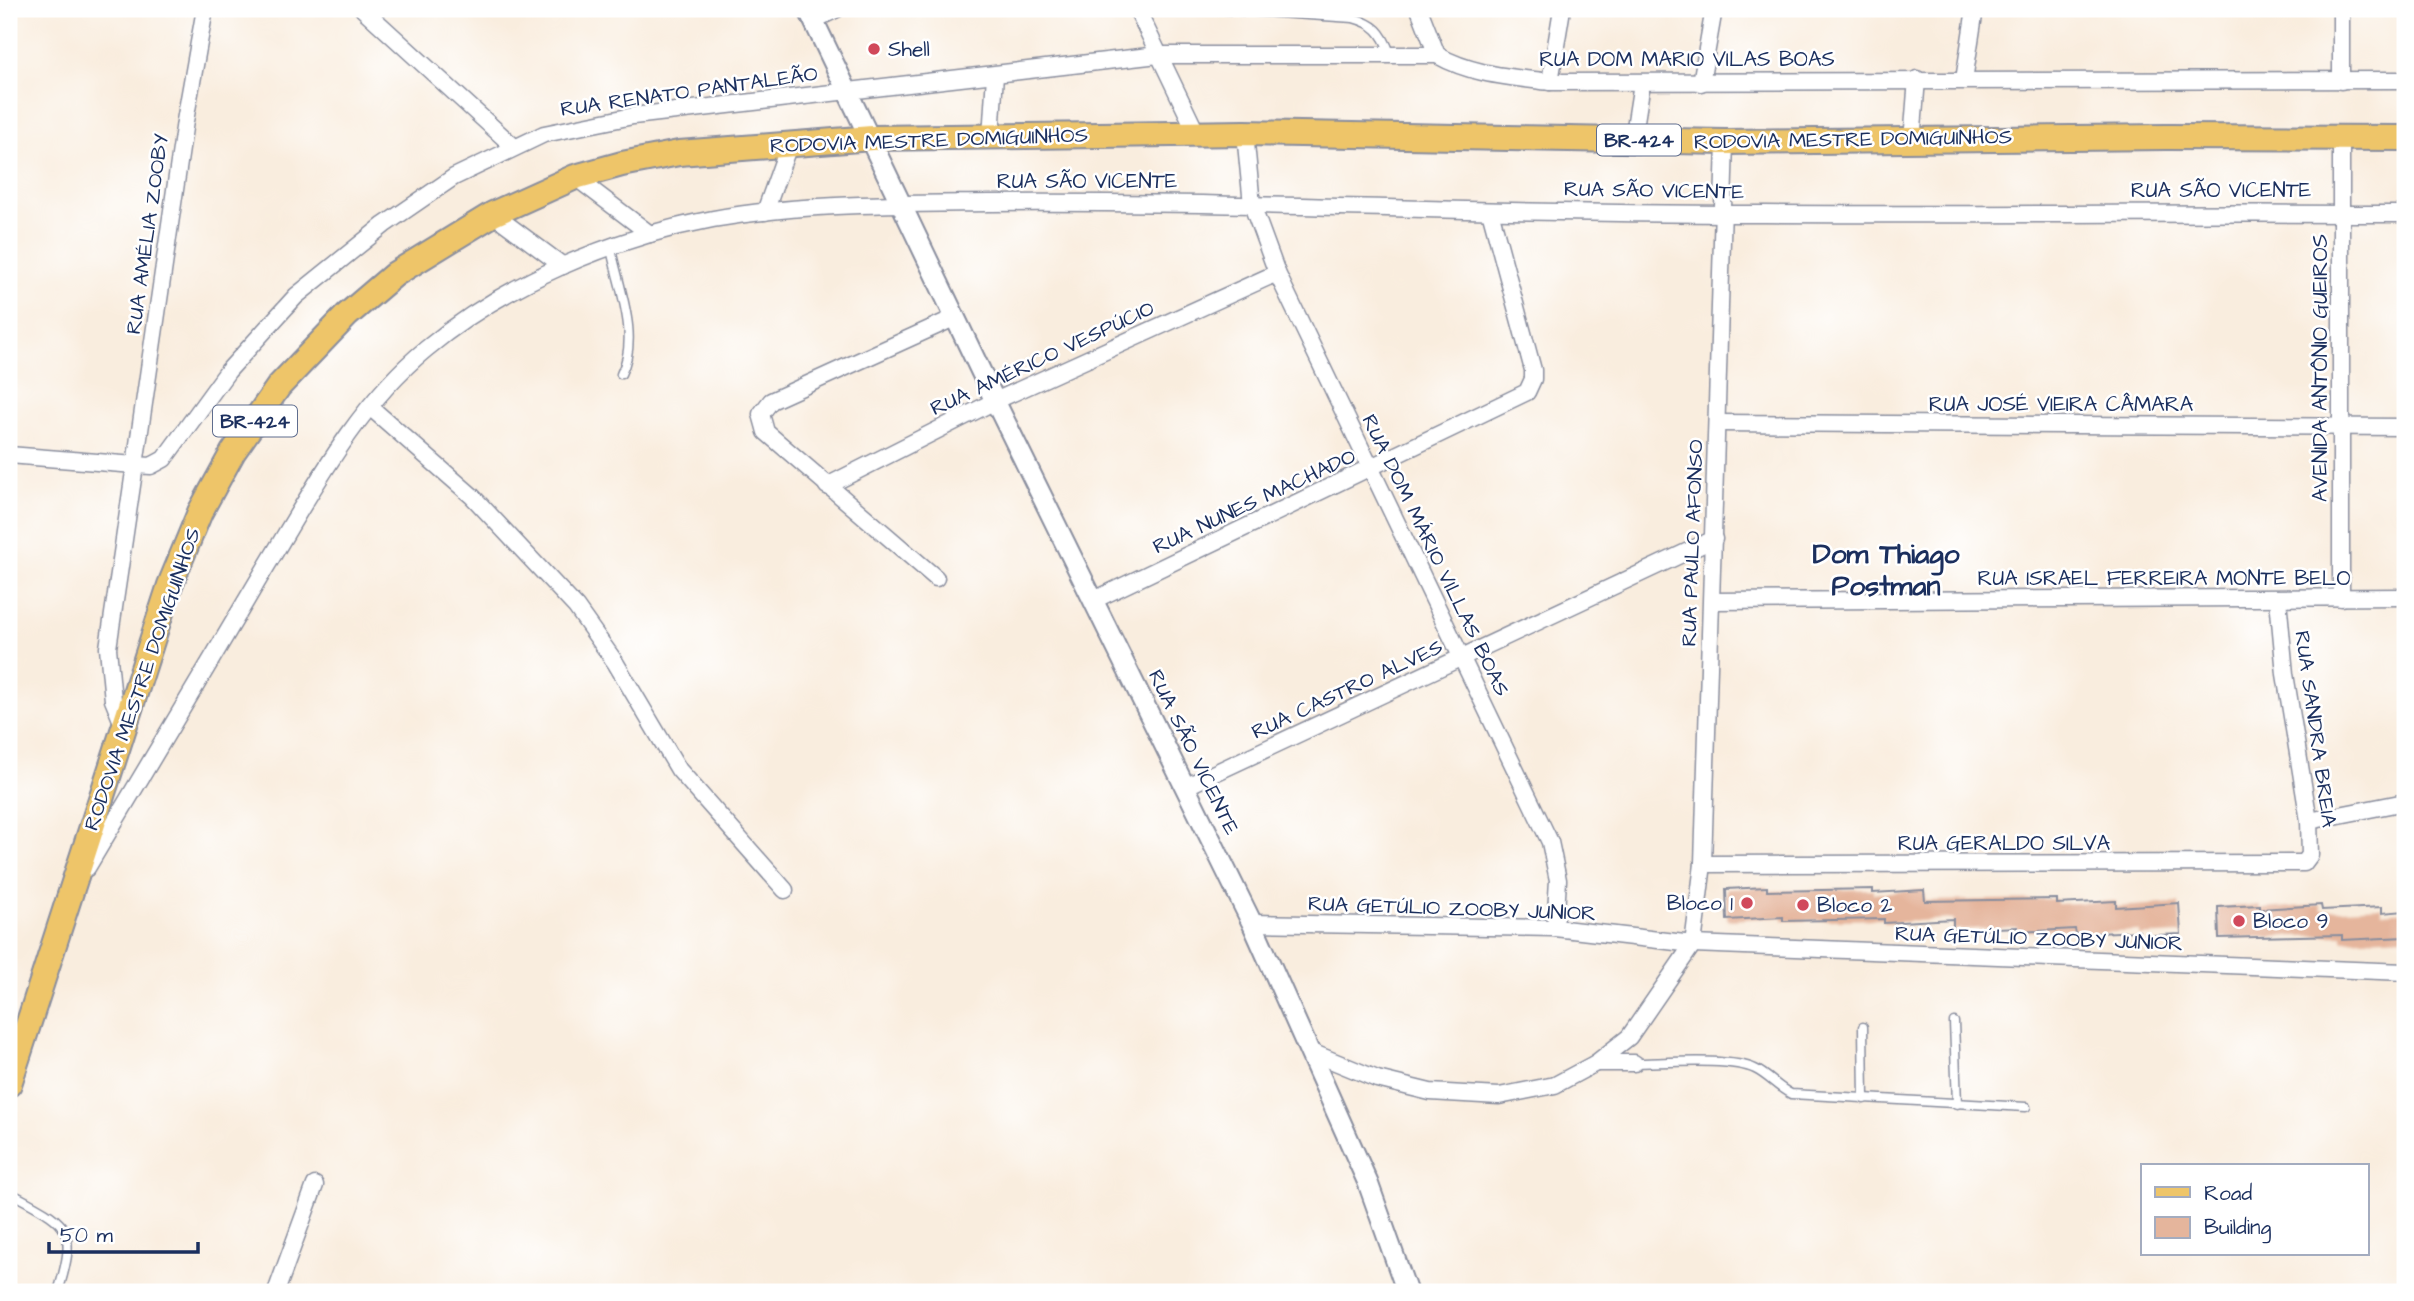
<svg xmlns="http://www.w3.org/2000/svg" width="2414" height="1301" font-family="'Architects Daughter',sans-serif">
<rect width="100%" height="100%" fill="#fff"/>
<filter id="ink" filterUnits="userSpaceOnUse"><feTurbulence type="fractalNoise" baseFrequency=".0143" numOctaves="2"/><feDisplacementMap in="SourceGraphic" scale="14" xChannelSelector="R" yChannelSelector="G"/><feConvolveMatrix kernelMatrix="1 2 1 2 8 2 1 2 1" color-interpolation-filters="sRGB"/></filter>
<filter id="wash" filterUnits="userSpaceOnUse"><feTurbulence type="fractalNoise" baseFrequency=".00686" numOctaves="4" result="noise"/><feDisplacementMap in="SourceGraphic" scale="28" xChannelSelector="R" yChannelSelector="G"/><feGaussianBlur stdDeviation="1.57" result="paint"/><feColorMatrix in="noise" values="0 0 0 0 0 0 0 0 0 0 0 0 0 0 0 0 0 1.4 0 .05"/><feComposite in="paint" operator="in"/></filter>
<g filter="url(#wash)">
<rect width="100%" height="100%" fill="#f9edde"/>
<g id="blocks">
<!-- building -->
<g fill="#e5b59c">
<polygon points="1767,887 1767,891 1873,889 1873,893 1924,890 1925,901 2057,899 2057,904 2116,901 2116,907 2179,903 2181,934 2139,936 2139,931 2076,934 2075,929 2017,932 2017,927 1953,930 1953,919 1884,923 1884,919 1783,921 1783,917 1727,920 1726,889"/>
<polygon points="2260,905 2260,909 2321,905 2322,910 2382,907 2382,913 2405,911 2405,937 2342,940 2342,935 2219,938 2218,907"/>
</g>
</g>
</g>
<g filter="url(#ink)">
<use href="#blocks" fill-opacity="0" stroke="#8a8e9e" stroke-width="2"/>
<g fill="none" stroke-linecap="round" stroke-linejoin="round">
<defs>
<g id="service">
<path d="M1215,9L1353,18C1375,24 1382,32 1390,53"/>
<path d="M611,249C619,288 640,337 621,374"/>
<polyline points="1954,1022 1957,1104"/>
<polyline points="1863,1027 1864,1099"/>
<path d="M1634,1063C1664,1063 1730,1057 1755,1069C1768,1075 1777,1087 1791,1094L2026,1107"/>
<path d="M9,1192C67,1224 79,1224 58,1292"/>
</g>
<g id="minor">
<polyline points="363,9 513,146"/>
<polyline points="1137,9 1197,134"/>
<polyline points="1419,9 1437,55"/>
<polyline points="2341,9 2341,81"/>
<polyline points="814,20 837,9"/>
<polyline points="1964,80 1975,9"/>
<polyline points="1550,82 1562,9"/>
<polyline points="1701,83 1714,9"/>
<polyline points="1245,133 1252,205 1277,273 1550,842 1558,880 1555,928"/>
<polyline points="991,137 995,75"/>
<polyline points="2341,138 2341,598"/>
<polyline points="1633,140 1642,83"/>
<polyline points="1912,141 1917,79"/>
<polyline points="575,177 650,234"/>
<polyline points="765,212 790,142"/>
<polyline points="493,214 563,266"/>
<polyline points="370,407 472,496 576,607 615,662 679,770 785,890"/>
<polyline points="1717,423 2405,427"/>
<polyline points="9,455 135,465 185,121 205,9"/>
<polyline points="827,486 995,401 1277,273"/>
<polyline points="936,578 766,432 761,414 771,401 956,317"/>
<polyline points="1094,600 1527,392 1533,379 1533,370 1490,211"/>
<polyline points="1712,601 2405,597"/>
<path d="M124,727L113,700L108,648L135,465L151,466L164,459L228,371L296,296L384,225L454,177L544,134L633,116L1158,55H1437C1472,75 1511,77 1550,82L2405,80"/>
<polyline points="1187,786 1714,539"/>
<polyline points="2309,821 2405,802"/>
<polyline points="1703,864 2304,863 2310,855 2309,821 2285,674 2278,599"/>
<path d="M87,868C146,769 205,671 263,572C310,495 355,407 426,349C505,283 612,238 713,219C803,203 898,204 990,203C1148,202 1307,206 1466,210C1779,218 2092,212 2405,214"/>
<polyline points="1252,923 1555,928 1693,944 2405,972"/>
<polyline points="1311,1052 1377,1079 1430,1092 1499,1096 1555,1085 1596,1063 1629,1037 1693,944 1703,864 1725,142"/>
<polyline points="1596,1063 1634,1063"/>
<polyline points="276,1292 315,1185"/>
</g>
<polyline id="tertiary" points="808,9 995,401 1252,923 1368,1183 1407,1292"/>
<polyline id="primary" points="9,1084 170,585 200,512 233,452 279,386 347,315 395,274 493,214 575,177 622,164 679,153 872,138 1245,133 1725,142 2166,137 2405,138"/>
</defs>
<!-- service casing -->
<use href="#service" stroke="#8a8e9e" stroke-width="11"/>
<!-- minor casing -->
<use href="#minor" stroke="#8a8e9e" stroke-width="19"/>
<!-- tertiary casing -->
<use href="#tertiary" stroke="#8a8e9e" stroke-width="23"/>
<!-- primary casing -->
<use href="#primary" stroke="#8a8e9e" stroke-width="28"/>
<!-- service -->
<use href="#service" stroke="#fff" stroke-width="8"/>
<!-- minor -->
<use href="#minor" stroke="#fff" stroke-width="16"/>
<!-- tertiary -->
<use href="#tertiary" stroke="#fff" stroke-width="19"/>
<!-- primary -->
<use href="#primary" stroke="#eec569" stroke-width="24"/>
</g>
</g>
<!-- markers -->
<g fill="#d1495b" stroke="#fff" stroke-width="2.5">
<circle cx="874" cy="49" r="7"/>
<circle cx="1747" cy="903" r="7"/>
<circle cx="1803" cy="905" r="7"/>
<circle cx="2239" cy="921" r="7"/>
</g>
<g text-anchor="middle" stroke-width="5" stroke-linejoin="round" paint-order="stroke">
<!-- shield labels -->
<g fill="#fff" stroke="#5f6d8e" stroke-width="2">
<rect x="1597" y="124.5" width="84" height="31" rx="5"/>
<rect x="213" y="405.5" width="84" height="31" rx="5"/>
</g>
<g font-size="19" font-weight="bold" fill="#1b2f5e">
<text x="1639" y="147">BR-424</text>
<text x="255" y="428">BR-424</text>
</g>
<!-- poi labels -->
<g font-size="21" fill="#1b2f5e" stroke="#fff" text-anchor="start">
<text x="888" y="56">Shell</text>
<text x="1733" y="910" text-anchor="end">Bloco 1</text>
<text x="1817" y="912">Bloco 2</text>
<text x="2253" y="928">Bloco 9</text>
</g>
<!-- street labels -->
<g font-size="21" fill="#1b2f5e" stroke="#fff">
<text x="1687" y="66">RUA DOM MARIO VILAS BOAS</text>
<text transform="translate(689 91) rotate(-8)" y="7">RUA RENATO PANTALEÃO</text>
<text transform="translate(1853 139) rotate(-1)" y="7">RODOVIA MESTRE DOMIGUINHOS</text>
<text transform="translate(929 140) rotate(-2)" y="7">RODOVIA MESTRE DOMIGUINHOS</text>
<text x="1087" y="188">RUA SÃO VICENTE</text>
<text transform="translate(1654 190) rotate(1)" y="7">RUA SÃO VICENTE</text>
<text x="2221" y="197">RUA SÃO VICENTE</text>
<text transform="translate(147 234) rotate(-82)" y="7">RUA AMÉLIA ZOOBY</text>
<text transform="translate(1042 358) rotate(-25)" y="7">RUA AMÉRICO VESPÚCIO</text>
<text transform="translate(2320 368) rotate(-90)" y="7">AVENIDA ANTÔNIO GUEIROS</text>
<text x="2061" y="411">RUA JOSÉ VIEIRA CÂMARA</text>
<text transform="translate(1254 501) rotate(-25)" y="7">RUA NUNES MACHADO</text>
<text transform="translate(1692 543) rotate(-88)" y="7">RUA PAULO AFONSO</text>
<text transform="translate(1436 555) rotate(64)" y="7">RUA DOM MÁRIO VILLAS BOAS</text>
<text x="2164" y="585">RUA ISRAEL FERREIRA MONTE BELO</text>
<text transform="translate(142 679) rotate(-71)" y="7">RODOVIA MESTRE DOMIGUINHOS</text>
<text transform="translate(1347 689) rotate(-25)" y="7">RUA CASTRO ALVES</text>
<text transform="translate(2316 729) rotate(82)" y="7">RUA SANDRA BREIA</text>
<text transform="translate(1194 752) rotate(64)" y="7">RUA SÃO VICENTE</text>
<text x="2004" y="850">RUA GERALDO SILVA</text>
<text transform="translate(1452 908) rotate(2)" y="7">RUA GETÚLIO ZOOBY JUNIOR</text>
<text transform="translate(2039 938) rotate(2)" y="7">RUA GETÚLIO ZOOBY JUNIOR</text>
</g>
<!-- district labels -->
<g font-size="28" font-weight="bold" fill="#1b2f5e" stroke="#fff">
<text x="1886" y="563">Dom Thiago<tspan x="1886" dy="32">Postman</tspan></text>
</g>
</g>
<!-- margin -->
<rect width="2414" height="1301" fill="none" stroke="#fff" stroke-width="35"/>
<!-- legend -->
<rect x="2141" y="1164" width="228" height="91" fill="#ffffff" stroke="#a4acbf" stroke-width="2"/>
<rect x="2155" y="1187" width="35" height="10" fill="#eec569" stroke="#a4acbf" stroke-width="2"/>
<text x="2204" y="1200" font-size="21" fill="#1b2f5e">Road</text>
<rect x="2155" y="1217" width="35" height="21" fill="#e5b59c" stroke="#a4acbf" stroke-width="2"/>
<text x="2204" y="1234" font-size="21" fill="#1b2f5e">Building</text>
<!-- scale -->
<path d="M49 1242v10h149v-10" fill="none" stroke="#1b2f5e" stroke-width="3.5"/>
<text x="60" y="1242" font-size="21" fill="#1b2f5e" stroke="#ffffff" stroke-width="5" paint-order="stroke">50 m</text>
</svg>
